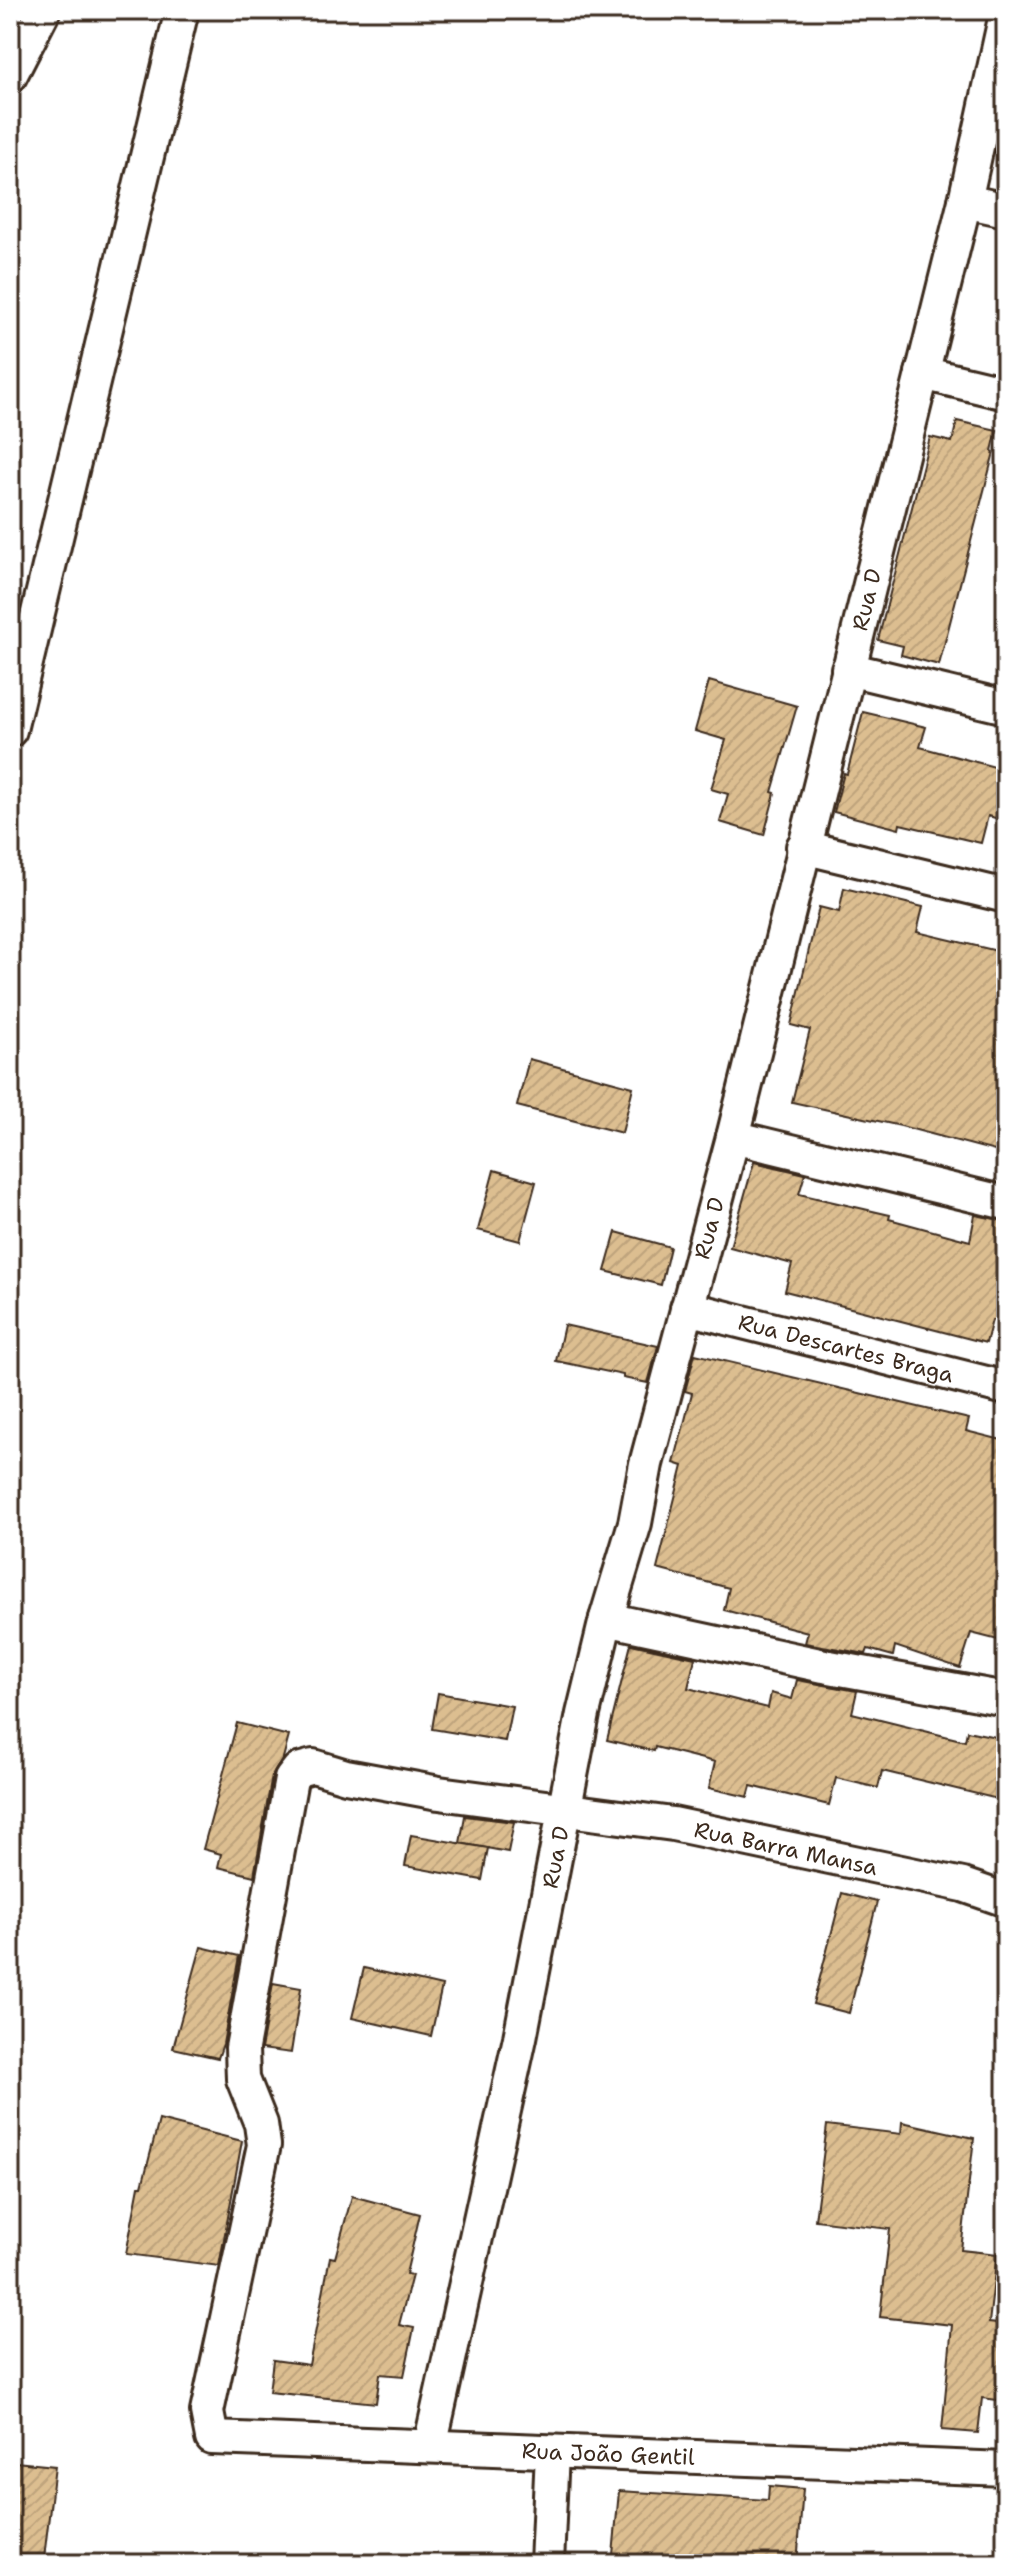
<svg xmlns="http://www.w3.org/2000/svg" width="1016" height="2574" font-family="'Shantell Sans',sans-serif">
<defs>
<pattern id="building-hatch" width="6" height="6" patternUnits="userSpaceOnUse" patternTransform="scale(2)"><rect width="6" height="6" fill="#dcbe90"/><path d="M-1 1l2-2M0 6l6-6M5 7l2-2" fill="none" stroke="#bea37c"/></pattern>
</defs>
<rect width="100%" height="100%" fill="#fff"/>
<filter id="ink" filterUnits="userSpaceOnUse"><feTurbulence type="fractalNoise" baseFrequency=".0125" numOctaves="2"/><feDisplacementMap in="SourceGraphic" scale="16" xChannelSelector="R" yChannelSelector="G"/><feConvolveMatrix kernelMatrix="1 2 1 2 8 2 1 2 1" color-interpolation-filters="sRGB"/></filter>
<g filter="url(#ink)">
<!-- building -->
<g fill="url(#building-hatch)" stroke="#3b2a1e" stroke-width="2">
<polygon points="957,421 997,430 992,451 994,452 939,665 901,655 903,646 878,640 930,437 952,442"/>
<polygon points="709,681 797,706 772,792 775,793 764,835 720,822 728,794 711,789 726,740 695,731"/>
<polygon points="863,712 926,727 920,747 1006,770 1006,821 988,816 981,843 900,824 899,829 834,812 844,773 847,774"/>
<polygon points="844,888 923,907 917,932 1006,953 1006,1154 901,1126 792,1102 810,1030 791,1025 819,907 839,912"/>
<polygon points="529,1059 633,1087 622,1133 517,1106"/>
<polygon points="754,1162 805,1174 799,1194 890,1215 889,1219 970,1241 975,1215 1006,1221 1006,1323 992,1320 986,1343 785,1291 792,1264 730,1247"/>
<polygon points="494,1170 536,1182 520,1241 478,1230"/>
<polygon points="616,1232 670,1247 661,1285 605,1271"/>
<polygon points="564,1325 658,1346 648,1383 623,1378 623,1375 556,1361"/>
<polygon points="695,1354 969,1419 966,1431 1006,1441 1006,1642 971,1633 960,1668 895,1646 893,1656 868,1649 866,1654 828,1647 805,1643 808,1632 724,1610 729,1588 657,1569 683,1466 674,1463 692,1393 685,1391"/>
<polygon points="631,1644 695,1658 688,1688 768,1708 771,1693 792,1699 797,1680 857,1691 852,1713 965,1741 967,1731 1006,1739 1006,1801 882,1771 878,1788 836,1778 829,1805 751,1786 748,1797 709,1788 715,1762 655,1747 654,1751 607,1740"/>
<polygon points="438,1693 512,1706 505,1741 432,1729"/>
<polygon points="237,1723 289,1736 283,1758 272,1776 254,1876 218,1867 221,1854 203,1849"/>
<polygon points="465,1816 514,1822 508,1852 460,1843"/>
<polygon points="411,1835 488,1848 482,1880 405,1866"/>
<polygon points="842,1893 877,1902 849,2013 813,2004"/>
<polygon points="201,1947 239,1956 223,2044 218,2058 173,2048"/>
<polygon points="364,1968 442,1986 431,2036 352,2018"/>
<polygon points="273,1983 301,1988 291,2053 261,2049"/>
<polygon points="159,2120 242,2141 219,2266 126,2254 139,2186 142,2186"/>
<polygon points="902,2122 974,2138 961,2250 997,2254 989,2323 1006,2325 1006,2401 982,2398 978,2433 942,2430 952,2325 880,2317 890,2229 815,2220 827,2125 901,2134"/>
<polygon points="352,2196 420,2214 406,2274 412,2275 399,2325 414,2328 404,2376 380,2374 376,2403 269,2392 273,2360 309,2365 330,2257 335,2258"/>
<polygon points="15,2462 55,2466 44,2558 10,2554 10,2505"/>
<polygon points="769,2486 803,2489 797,2564 704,2564 613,2555 619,2491 768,2500"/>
</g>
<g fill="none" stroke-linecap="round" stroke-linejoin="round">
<defs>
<g id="minor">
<polyline points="10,76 44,10"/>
<polyline points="965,201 1006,210"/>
<polyline points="922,373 1006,393"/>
<polyline points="848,669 1006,707"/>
<polyline points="10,730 182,10"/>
<polyline points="803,847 1006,896"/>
<polyline points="733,1137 1006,1203"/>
<path id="s1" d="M687,1308L1006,1388"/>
<polyline points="606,1619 824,1666 1006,1699"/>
<path id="s2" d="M1006,1900L963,1885L673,1824L439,1793L346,1776L313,1766L298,1770L291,1779L242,2048L243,2079L261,2124L264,2145L207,2412L212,2438L1006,2469"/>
<path id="s3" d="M430,2446L520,2038L583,1714L606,1619L635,1523L646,1464L733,1137L965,201L1006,14"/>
<polyline points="547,2564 552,2452"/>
</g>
</defs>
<!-- minor casing -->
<use href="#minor" stroke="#3b2a1e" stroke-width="38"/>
<!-- minor -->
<use href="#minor" stroke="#fff" stroke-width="32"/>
</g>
</g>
<g text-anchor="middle" stroke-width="7" stroke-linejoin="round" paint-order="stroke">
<!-- street labels -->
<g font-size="22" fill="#3b2a1e" stroke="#fff">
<text dy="8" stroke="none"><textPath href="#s3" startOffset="1898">Rua D</textPath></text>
<text dy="8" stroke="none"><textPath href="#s3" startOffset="1250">Rua D</textPath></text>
<text dy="8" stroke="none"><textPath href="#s1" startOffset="164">Rua Descartes Braga</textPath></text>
<text transform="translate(786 1848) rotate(12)" y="8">Rua Barra Mansa</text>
<text dy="8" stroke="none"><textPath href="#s3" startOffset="602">Rua D</textPath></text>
<text dy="8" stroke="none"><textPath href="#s2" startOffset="1804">Rua João Gentil</textPath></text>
</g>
</g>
<!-- margin -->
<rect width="1016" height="2574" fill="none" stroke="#fff" stroke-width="40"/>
<rect x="20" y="20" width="976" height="2534" fill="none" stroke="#3b2a1e" stroke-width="3" filter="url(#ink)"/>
</svg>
